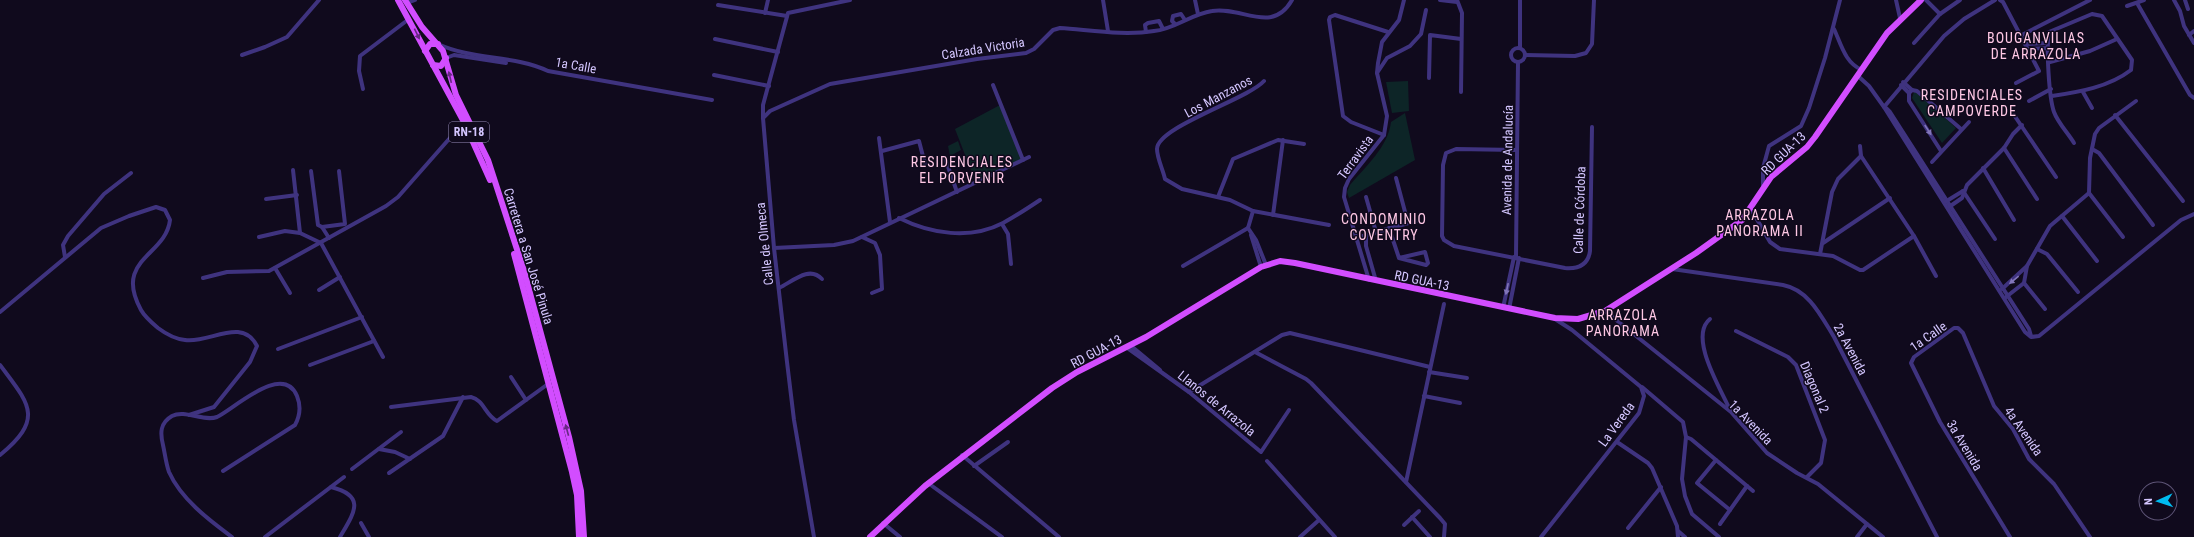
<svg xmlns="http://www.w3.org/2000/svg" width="2194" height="537" font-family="'Roboto Condensed',sans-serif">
<rect width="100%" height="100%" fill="#100a1d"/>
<!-- green -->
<g fill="#0d2527">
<polygon points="1408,81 1409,111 1392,113 1386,82"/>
<polygon points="1914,92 1918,93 1956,128 1942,143 1912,98"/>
<polygon points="1000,105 1023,160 976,183 955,129"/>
<path d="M1405,113L1415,160L1349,198L1347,192L1350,185C1366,166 1388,147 1391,122Z"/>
<polygon points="958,141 961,150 950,156 948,146"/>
</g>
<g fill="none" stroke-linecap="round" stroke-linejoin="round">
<!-- street -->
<g stroke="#3f337f" stroke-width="4">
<polyline points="1103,0 1108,31"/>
<polyline points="1195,0 1198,14"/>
<polyline points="1440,0 1457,2"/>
<polyline points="1457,0 1462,13 1461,92"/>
<polyline points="1896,0 1900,18"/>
<polyline points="1926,0 1940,14"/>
<polyline points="2000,0 2003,2 2039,71 2016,83"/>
<polyline points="2174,0 2180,11 2184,26 2194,43"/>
<polyline points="2185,0 2188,9"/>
<polyline points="407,3 415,0"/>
<polyline points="2137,3 2190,95 2194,98"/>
<polyline points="718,5 787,16"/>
<polyline points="2127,6 2144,0"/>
<polyline points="765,13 768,0"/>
<polyline points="1175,24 1172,21 1173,16 1181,14 1185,20"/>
<path d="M1834,29C1841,44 1845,63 1862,70"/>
<polyline points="1146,32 1145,25 1148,23 1159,21 1163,29"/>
<polyline points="2022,35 2090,0"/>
<polyline points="2189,35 2194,31"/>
<polyline points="715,39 778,52"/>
<polyline points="1914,43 1940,14 1960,0"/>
<path d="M438,44C472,60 514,55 548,71L712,100"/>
<polyline points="2026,44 2048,43"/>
<polyline points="1520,48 1520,0"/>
<circle cx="1518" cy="55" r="7"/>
<polyline points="2029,49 2049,48"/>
<polyline points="242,55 265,47 287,37 319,0"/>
<polyline points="1525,55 1575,56 1586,53 1592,44 1594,0"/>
<polyline points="446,58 454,55 506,63"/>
<polyline points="2050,62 2090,51 2117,39"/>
<polyline points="1377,73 1387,58 1410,46 1421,34 1426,10"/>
<polyline points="714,75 769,86"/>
<polyline points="1858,76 1869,86 1884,107 2025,332 2031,337 2039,336 2181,220 2194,214"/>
<polyline points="1429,78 1430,35 1461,39"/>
<path d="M1264,81C1248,99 1157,127 1157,149C1157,158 1163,170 1165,179L1182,189L1230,200L1253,211L1329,225"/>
<polyline points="1903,82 1912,90"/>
<polyline points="993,85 1023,160"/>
<polyline points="1901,85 1909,93"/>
<polyline points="363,89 359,71 360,56 409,19"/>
<polyline points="2083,92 2092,108"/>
<path d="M2052,96C2079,92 2109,87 2131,70L2132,60L2102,16L2092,14L2049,32C2046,47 2049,98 2054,112C2058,123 2068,133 2074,143"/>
<polyline points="2029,101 2051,89"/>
<polyline points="1884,107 1944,36 1964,19 1995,0"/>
<polyline points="1886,108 1890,112 2029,329 2031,336"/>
<polyline points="2014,115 2056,177"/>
<polyline points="2115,115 2183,201"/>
<path d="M763,118L770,111L830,84L977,59L1026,53L1034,49L1053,30L1060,28C1090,30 1124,36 1154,31C1175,29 1191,14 1212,11C1242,6 1272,35 1292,0"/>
<polyline points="1384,135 1351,122 1343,116 1329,20 1330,17 1335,15 1388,32"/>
<polyline points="879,138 890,222"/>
<polyline points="1860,146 1861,156 1914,236 1936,276"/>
<polyline points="2004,148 2037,199"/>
<polyline points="2092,149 2099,153 2153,225"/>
<path d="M1517,150L1456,149L1446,153L1443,165L1442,236L1444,240L1454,246L1565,268C1577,269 1588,266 1590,251L1592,127"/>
<polyline points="882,151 919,141 925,164"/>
<polyline points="1941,151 1909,101 1909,93 1912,90 1917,91 1961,129"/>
<polyline points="945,158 957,192"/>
<polyline points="1932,162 1969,122"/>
<polyline points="1983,168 2014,220"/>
<polyline points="293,170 300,233"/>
<polyline points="311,171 318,225 322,227 345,224 339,171"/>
<polyline points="1396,178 1408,223"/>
<polyline points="1763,187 1763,168 1769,146 1801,126 1809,108 1825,58 1840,0"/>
<polyline points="1963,191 1995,239"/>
<polyline points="2089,193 2123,237"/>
<polyline points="1218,197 1233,159 1278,140 1304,144"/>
<polyline points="1366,197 1376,232"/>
<polyline points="266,199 297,195"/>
<polyline points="1945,202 1963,191"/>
<polyline points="1949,207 1962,198 1967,185 2004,148 2013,134 2022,125"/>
<polyline points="1751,209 1770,242 1780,249 1833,256 1860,270 1863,270 1914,236"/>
<polyline points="1273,215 1283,140"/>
<polyline points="2062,216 2097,261"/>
<path d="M899,218C931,234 970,240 1003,223C1016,216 1028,208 1040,200"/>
<polyline points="1002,224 1008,234 1011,264"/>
<polyline points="322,227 329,238"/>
<polyline points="1248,228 1256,240 1266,265"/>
<polyline points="1389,228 1399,258 1426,265 1428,263 1425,252 1399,258"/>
<polyline points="1251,235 1261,267"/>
<polyline points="1366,235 1366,246 1376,281"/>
<polyline points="259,237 285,231 300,233 321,243 383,357"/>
<polyline points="862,237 875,243 880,255 882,289 872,293"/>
<polyline points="1356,238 1419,220"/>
<polyline points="1823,243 1890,198"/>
<polyline points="774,248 834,245 853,241 1029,157"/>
<polyline points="2037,249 2047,254 2078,292"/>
<polyline points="1820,254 1832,192 1838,179 1861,156"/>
<polyline points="65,257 63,245 68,236 104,194 131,173"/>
<polyline points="1516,257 1518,62"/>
<polyline points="1183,266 1248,228 1253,211"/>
<polyline points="275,268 290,293"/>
<path d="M1672,269L1783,285C1809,290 1821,316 1834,337L1937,537"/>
<polyline points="203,278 227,272 269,271 386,206 398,197 464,122"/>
<polyline points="1369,280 1344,197 1345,188 1349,179 1384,135 1387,116 1377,73 1378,63 1382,42 1399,20 1404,0"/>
<polyline points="2024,283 2045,309"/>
<path d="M779,288C792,282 809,265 822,279"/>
<polyline points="2002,289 2027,266 2050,226 2089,193 2090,158 2095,134 2099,128 2136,101"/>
<polyline points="319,290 340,277"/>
<polyline points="2006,297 2024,283 2027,266"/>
<polyline points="1503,308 1514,257"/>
<polyline points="1509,309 1519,258"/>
<polyline points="1605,311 1731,412 1767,453 1797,473 1818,484 1883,537"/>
<path d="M0,312L101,228L129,216L156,207L165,210L170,220C166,256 113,259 141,310C145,317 152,323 158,328C166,334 175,339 185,340C209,344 242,316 257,346L250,362L214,407L189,415"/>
<path d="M1710,319C1688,337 1721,389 1730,410"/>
<polyline points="1736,331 1788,357 1796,365 1825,440 1821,463 1807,477"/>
<polyline points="1130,345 1160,370"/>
<polyline points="1126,347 1189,392 1261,452 1289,410"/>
<polyline points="278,349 362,317"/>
<polyline points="1255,352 1306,379 1311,383 1440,518 1445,524 1444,537"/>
<path d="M0,365C29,404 45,418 0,455"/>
<polyline points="310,365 374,341"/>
<polyline points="1429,372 1467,378"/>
<polyline points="511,377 526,400"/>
<polyline points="1642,387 1683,422 1686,437 1682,479 1685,496 1692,514 1719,537"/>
<polyline points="1189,392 1282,335 1290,333 1430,367"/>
<polyline points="1424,396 1460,403"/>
<path d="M391,407L471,397C484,400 485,415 497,421L548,384"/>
<polyline points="1686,437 1691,439 1753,491"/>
<polyline points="1617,442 1648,463 1652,468 1677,526 1678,537"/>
<polyline points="379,449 395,452 410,459"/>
<polyline points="962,455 1059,537"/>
<polyline points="1716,460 1697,483 1730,510"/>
<polyline points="1267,461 1335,537"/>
<polyline points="974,466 1008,442"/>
<polyline points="352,469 401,432"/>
<path d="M223,471L295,425C300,416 301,406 297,396C283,362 234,409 217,417C203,422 185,409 172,416C160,423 160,433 163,445C165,454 166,464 169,472C181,499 209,520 232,537"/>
<polyline points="389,473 443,436 463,397"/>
<polyline points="1406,482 1444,304"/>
<polyline points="928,483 1002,537"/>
<path d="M331,487C367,496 354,513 340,537"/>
<polyline points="1412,517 1430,537"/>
<polyline points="361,523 369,537"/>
<polyline points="883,523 900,537"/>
<polyline points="1720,524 1747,486"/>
<polyline points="1404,525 1419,511"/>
<polyline points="1628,528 1661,487"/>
<polyline points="1678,531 1685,537"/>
<polyline points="265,537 344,477"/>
<polyline points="814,537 794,420 787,362 774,248 763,118 763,105 788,13 850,0"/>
<polyline points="1300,537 1319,520"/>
<polyline points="1541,537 1639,413 1644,396 1641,387 1572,330 1555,319"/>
<polyline points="1857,537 1867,524"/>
<polyline points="2010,537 1940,422 1911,363 1914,357 1954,328 1958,328 1963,333 1994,406 2013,429 2029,459 2054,484 2090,537"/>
</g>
<!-- primary -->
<g stroke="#d24dff" stroke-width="6">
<polyline points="398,0 464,122 490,180"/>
<polyline points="405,0 422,27 443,51 456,95 488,160 524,271 569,437 581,491 584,537"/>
<polyline points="425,51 430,44 438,44"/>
<polyline points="433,65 441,66 446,58"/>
<polyline points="514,254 572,472 577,495 579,537"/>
<polyline points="870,537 925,486 1052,388 1077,372 1146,337 1261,267 1280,261 1295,263 1555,318 1578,319 1605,311 1696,253 1742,220 1771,177 1807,147 1815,137 1887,33 1921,0"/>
</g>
</g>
<!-- one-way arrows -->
<defs><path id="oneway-solid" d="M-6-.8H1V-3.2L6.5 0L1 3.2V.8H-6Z"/></defs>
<g fill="#672883">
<use href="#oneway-solid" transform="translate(417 34) rotate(64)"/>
<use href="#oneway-solid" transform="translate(450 77) rotate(-103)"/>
<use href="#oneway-solid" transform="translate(567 430) rotate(-105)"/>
</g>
<g fill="#8275b9">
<use href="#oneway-solid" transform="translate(1928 130) rotate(57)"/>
<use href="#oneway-solid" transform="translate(2014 280) rotate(141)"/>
<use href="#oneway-solid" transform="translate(1507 289) rotate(102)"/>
</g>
<g text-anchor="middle" stroke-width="3" stroke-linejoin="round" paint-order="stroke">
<!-- shield labels -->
<rect fill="#100a1d" stroke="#998ebb" stroke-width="1" x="449" y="122" width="40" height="20" rx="3"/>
<g font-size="12" font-weight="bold" fill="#d4c6ff">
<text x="469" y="136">RN-18</text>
</g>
<!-- street labels -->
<g font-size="13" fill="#d4c6ff" stroke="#100a1d">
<text transform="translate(983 48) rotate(-9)" y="5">Calzada Victoria</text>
<text transform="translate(576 65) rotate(10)" y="5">1a Calle</text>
<text transform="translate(1218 96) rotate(-28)" y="5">Los Manzanos</text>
<text transform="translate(1783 153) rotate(-44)" y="5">RD GUA-13</text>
<text transform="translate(1355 157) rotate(-54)" y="5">Terravista</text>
<text transform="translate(1507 160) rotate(-89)" y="5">Avenida de Andalucía</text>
<text transform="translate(1579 210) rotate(-88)" y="5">Calle de Córdoba</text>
<text transform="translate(764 244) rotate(-96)" y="5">Calle de Olmeca</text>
<text transform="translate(529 256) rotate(73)" y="5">Carretera a San José Pinula</text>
<text transform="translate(1422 280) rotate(12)" y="5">RD GUA-13</text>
<text transform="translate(1928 336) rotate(-35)" y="5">1a Calle</text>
<text transform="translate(1851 349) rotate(62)" y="5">2a Avenida</text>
<text transform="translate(1096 351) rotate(-28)" y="5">RD GUA-13</text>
<text transform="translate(1815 387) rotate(67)" y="5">Diagonal 2</text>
<text transform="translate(1217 403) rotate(39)" y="5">Llanos de Arrazola</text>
<text transform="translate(1751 422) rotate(46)" y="5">1a Avenida</text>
<text transform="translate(1616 424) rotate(-54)" y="5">La Vereda</text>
<text transform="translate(2024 431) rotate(55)" y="5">4a Avenida</text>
<text transform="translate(1965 445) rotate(59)" y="5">3a Avenida</text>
</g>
<!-- neighbourhood labels -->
<g font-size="14" letter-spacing="1" fill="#ffc8e5" stroke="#100a1d">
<text x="2036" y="43">BOUGANVILIAS<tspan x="2036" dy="16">DE ARRAZOLA</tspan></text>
<text x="1972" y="100">RESIDENCIALES<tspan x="1972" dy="16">CAMPOVERDE</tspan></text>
<text x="962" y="167">RESIDENCIALES<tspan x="962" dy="16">EL PORVENIR</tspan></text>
<text x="1760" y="220">ARRAZOLA<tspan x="1760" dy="16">PANORAMA II</tspan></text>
<text x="1384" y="224">CONDOMINIO<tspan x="1384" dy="16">COVENTRY</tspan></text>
<text x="1623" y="320">ARRAZOLA<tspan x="1623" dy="16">PANORAMA</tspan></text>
</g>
</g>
<!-- north arrow -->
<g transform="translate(2158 501) rotate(267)"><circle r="19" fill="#100a1d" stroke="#5e5577"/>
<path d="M0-3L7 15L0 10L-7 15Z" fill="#00bcf1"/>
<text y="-6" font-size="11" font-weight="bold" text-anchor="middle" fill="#d4c6ff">N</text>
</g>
</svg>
